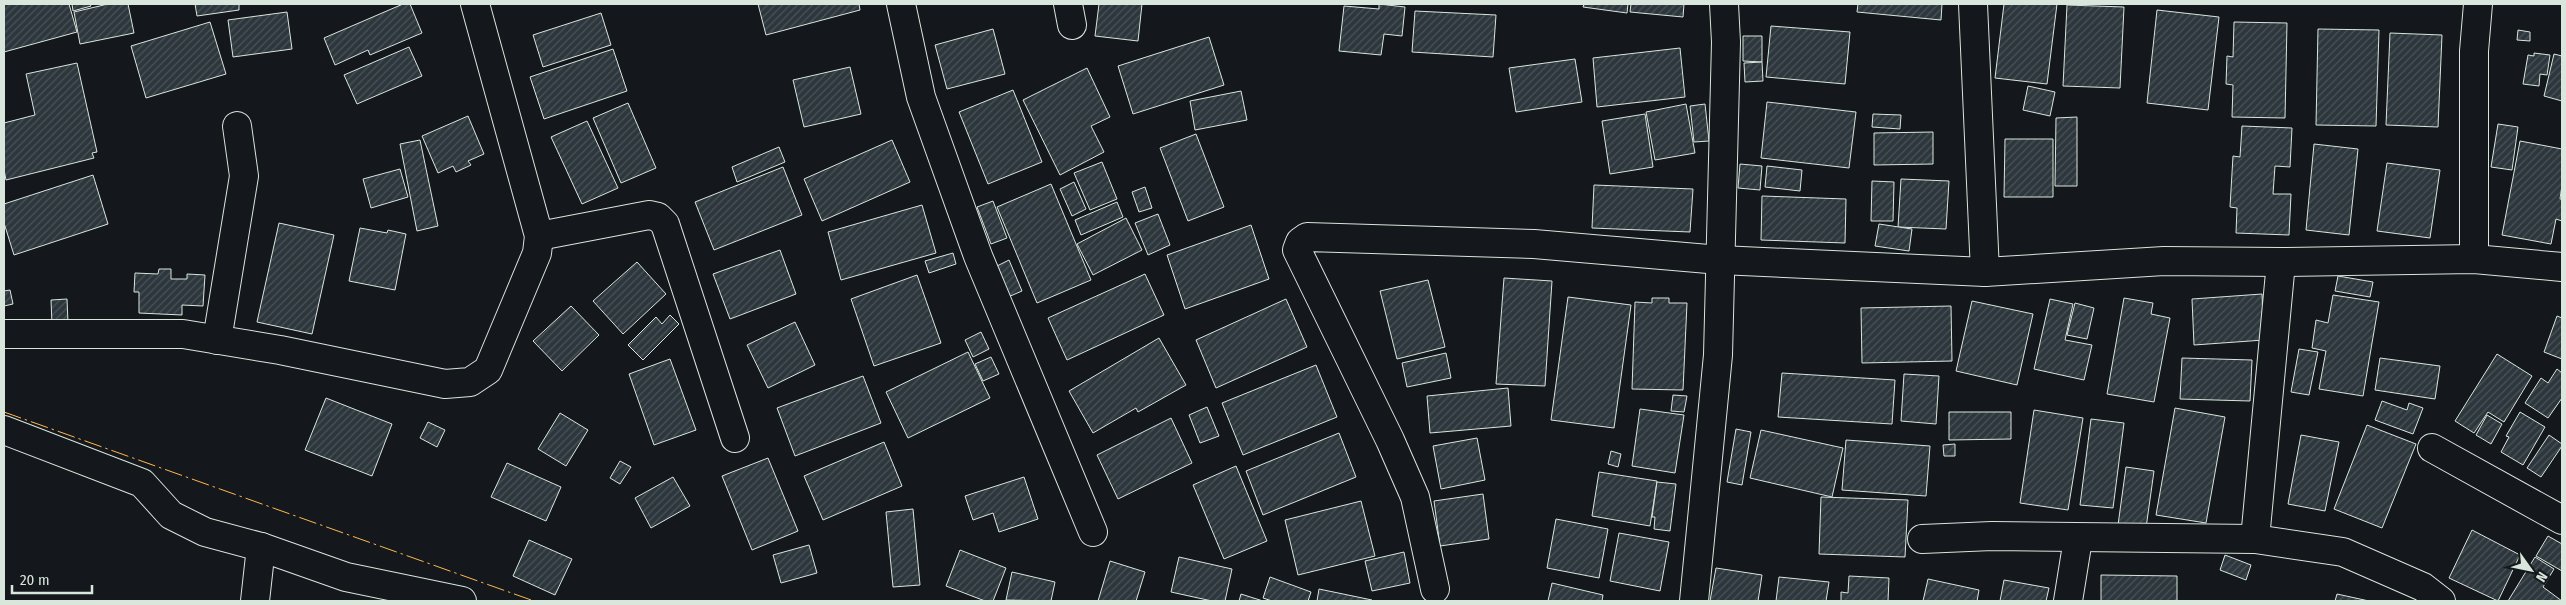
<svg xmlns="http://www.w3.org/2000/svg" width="2566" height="605" font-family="'Fira Sans Condensed',sans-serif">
<defs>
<pattern id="building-hatch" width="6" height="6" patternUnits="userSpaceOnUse" patternTransform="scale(1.25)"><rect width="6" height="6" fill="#2c363c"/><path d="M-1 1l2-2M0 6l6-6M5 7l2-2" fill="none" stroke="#4a5358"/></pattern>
</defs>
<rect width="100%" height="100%" fill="#14181c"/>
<!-- building -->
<g fill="url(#building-hatch)" stroke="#d8e6dc">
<polygon points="4,4 69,4 77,32 4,52"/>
<polygon points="72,4 90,4 91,6 73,11"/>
<polygon points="108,4 128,4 134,33 80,44 74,12"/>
<polygon points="195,4 239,4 239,10 197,16"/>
<polygon points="403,4 410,4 422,33 370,55 368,50 335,65 324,38"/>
<polygon points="758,4 859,4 860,10 766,35"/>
<polygon points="1099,4 1142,4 1138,41 1095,36"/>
<polygon points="1379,4 1405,7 1402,36 1384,34 1381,55 1339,51 1344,6 1379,9"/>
<polygon points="1584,4 1628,4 1627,13 1583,7"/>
<polygon points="1631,4 1684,4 1683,17 1630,12"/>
<polygon points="1858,4 1942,4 1941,20 1857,12"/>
<polygon points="2004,4 2057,4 2047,84 1995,78"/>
<polygon points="2067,5 2124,7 2120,88 2063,86"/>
<polygon points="2157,10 2219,17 2208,110 2147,103"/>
<polygon points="1415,11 1496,15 1493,57 1412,52"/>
<polygon points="287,12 292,49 233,57 228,20"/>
<polygon points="601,13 611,45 543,67 533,35"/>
<polygon points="210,22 226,74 146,98 131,46"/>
<polygon points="2234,22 2287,23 2285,118 2232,117 2233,85 2226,84 2227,56 2233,57"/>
<polygon points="1771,26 1850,32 1845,84 1766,77"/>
<polygon points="993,29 1005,74 947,89 935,45"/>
<polygon points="2318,29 2379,30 2376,126 2316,125"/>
<polygon points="2518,30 2530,32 2530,41 2517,40"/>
<polygon points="2390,33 2442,35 2438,127 2386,125"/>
<polygon points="1743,36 1762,36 1762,62 1743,61"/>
<polygon points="1209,37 1224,85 1133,114 1118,66"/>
<polygon points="409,47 422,76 357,104 344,75"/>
<polygon points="1680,48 1685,97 1597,107 1593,58"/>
<polygon points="613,49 627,91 544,119 530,77"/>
<polygon points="2534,53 2550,55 2547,75 2540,74 2539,86 2523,84 2528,55 2534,56"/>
<polygon points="2554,54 2562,56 2562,101 2544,96"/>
<polygon points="1575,59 1582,102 1516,112 1509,68"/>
<polygon points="1762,62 1763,81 1745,82 1744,63"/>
<polygon points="77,63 97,152 92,153 94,158 6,180 4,170 4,123 35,115 26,74"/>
<polygon points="850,67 861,114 804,127 793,80"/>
<polygon points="1087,68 1110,117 1091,126 1104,152 1060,175 1023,100"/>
<polygon points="2028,86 2055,92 2050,116 2023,110"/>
<polygon points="1013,90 1042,162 988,184 959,112"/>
<polygon points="1241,91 1247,120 1195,130 1190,101"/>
<polygon points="1767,102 1856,112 1849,168 1761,158"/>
<polygon points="628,103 656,168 621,183 593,118"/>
<polygon points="1686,104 1695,153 1655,160 1646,112"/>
<polygon points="1705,104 1709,141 1694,142 1690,106"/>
<polygon points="1645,114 1653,167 1610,174 1602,121"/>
<polygon points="1873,114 1901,115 1900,129 1872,127"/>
<polygon points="468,116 484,154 468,161 471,165 456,172 453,166 438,173 422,136"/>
<polygon points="2077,117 2077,186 2055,186 2056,118"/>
<polygon points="587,121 618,188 582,204 551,137"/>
<polygon points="2498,124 2518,127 2512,170 2491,167"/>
<polygon points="2242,126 2292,128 2290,167 2275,166 2273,194 2291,194 2289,235 2236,233 2237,208 2230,207 2233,156 2240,157"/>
<polygon points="1933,132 1933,164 1874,165 1874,133"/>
<polygon points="1196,134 1224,207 1188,221 1160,148"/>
<polygon points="2005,139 2053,139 2053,197 2004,197"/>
<polygon points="420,140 438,226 417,231 400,144"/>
<polygon points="892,140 910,182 822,221 804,179"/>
<polygon points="2520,141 2562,149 2562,185 2560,199 2562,199 2562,221 2556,219 2551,244 2502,235"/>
<polygon points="2314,144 2358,149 2349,235 2306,230"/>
<polygon points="779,147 785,162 737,182 732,167"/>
<polygon points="1102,162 1117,199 1090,210 1074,173"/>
<polygon points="2387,163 2440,170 2430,238 2377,231"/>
<polygon points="1740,164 1762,166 1760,190 1738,188"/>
<polygon points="1767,166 1802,170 1800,191 1765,187"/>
<polygon points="783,167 802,215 714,250 695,202"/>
<polygon points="400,169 408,197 371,208 363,179"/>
<polygon points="93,175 108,224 14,255 4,223 4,204"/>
<polygon points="1901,179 1949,181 1946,229 1898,227"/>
<polygon points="1872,181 1894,182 1893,221 1871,221"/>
<polygon points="1074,182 1086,209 1072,216 1060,189"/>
<polygon points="1051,184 1091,280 1037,303 997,207"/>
<polygon points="1594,185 1693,189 1690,232 1592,228"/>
<polygon points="1145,187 1152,208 1139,212 1132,192"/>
<polygon points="1762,196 1846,199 1845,243 1761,240"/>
<polygon points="993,201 1007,238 991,244 977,207"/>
<polygon points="1117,202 1123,217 1081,235 1075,220"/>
<polygon points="922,205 936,253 841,280 828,232"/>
<polygon points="1158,214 1170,245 1148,255 1135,223"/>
<polygon points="1126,218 1142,250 1093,275 1077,244"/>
<polygon points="279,223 334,235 312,334 257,322"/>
<polygon points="1879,224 1912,229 1909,251 1875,246"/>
<polygon points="1251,225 1269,279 1185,309 1167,255"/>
<polygon points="360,228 387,233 388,230 406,234 395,290 349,281"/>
<polygon points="780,250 796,294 730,319 713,274"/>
<polygon points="953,253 956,264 929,273 925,261"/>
<polygon points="1009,260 1022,291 1008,297 995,267"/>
<polygon points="637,262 666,294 623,334 593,301"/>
<polygon points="159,269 171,269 171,279 187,279 187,274 205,275 203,306 182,305 182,315 139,313 139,292 134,292 135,273 158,274"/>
<polygon points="1145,274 1164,315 1067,360 1048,318"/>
<polygon points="917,275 941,343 874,366 851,299"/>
<polygon points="2338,276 2373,282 2370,297 2335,291"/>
<polygon points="1504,278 1552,281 1545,386 1496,384"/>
<polygon points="1428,280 1445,347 1397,359 1380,291"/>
<polygon points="10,290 13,304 4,306 4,291"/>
<polygon points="2262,294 2264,340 2194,345 2192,299"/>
<polygon points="2333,295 2379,302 2363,396 2319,389 2326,351 2312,348 2316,320 2328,323"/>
<polygon points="1568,297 1631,305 1614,428 1551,420"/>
<polygon points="1652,298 1669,298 1669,303 1687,303 1683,390 1632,389 1635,302 1652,303"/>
<polygon points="2124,298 2153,303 2151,314 2170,318 2154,402 2107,394"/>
<polygon points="67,299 68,323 52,324 51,300"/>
<polygon points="1286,299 1307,347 1216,388 1196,340"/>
<polygon points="2050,299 2073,304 2065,340 2092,345 2084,380 2034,369"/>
<polygon points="1972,301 2033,314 2017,385 1956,371"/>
<polygon points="2075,303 2094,308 2087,339 2067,335"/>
<polygon points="571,306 599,335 562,371 533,341"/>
<polygon points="1951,306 1952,361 1862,363 1861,308"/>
<polygon points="670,315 679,324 643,360 628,345 656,317 662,324"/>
<polygon points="2557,316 2562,318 2562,359 2544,352"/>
<polygon points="795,322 815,365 768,388 747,345"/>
<polygon points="981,332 989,349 973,357 965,340"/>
<polygon points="1159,338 1186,385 1138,412 1136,408 1093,433 1069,391"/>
<polygon points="2299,349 2318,352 2309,395 2291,392"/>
<polygon points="968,352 990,398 908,438 886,392"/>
<polygon points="1446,353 1451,378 1407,387 1402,363"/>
<polygon points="2497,354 2532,376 2504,422 2488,412 2474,433 2455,421"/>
<polygon points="991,357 999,374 983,381 975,364"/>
<polygon points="2182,358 2252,360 2250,401 2180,399"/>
<polygon points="2380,358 2440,366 2435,399 2375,390"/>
<polygon points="670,359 696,430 654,445 629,374"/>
<polygon points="1316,365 1337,417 1243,455 1222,403"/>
<polygon points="2557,369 2562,373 2562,398 2548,418 2525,403 2541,378 2548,383"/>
<polygon points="1782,373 1895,380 1892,424 1778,417"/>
<polygon points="1904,374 1939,376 1936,424 1901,421"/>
<polygon points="863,376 881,423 795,456 777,408"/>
<polygon points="1508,388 1511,426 1430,433 1427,396"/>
<polygon points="1673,395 1687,396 1684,412 1671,411"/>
<polygon points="326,398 392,424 372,476 305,450"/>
<polygon points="2382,401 2407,410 2409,403 2423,408 2413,434 2375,420"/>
<polygon points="1207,407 1219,436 1200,443 1189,415"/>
<polygon points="2175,408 2225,417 2206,523 2156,515"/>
<polygon points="1640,409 1684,415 1675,473 1632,466"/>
<polygon points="2034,410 2083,418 2068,510 2020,503"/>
<polygon points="1949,412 2011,412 2011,439 1949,440"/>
<polygon points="2520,412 2545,427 2523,465 2501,452 2509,437 2506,436"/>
<polygon points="560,413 588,430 566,466 538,449"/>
<polygon points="2487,415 2502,424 2491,444 2476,435"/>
<polygon points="1171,418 1192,463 1118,499 1097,455"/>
<polygon points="2091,419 2124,423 2113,508 2080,505"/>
<polygon points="428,422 445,430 437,447 420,438"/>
<polygon points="2367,425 2416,444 2382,528 2334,509"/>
<polygon points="1736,429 1751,432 1742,485 1727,482"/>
<polygon points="1761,430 1843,448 1832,497 1750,478"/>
<polygon points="1339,433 1356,477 1263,515 1246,471"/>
<polygon points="2301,435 2339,442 2325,511 2288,504"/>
<polygon points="2549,435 2562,444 2562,446 2541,477 2527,468"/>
<polygon points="1477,438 1485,480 1441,489 1433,446"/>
<polygon points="1846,440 1930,446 1926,496 1842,490"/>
<polygon points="884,442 902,486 823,520 804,476"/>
<polygon points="1955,444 1955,456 1944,456 1943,445"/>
<polygon points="1611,451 1621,454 1618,467 1608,464"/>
<polygon points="768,458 798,531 752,550 722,476"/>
<polygon points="620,461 631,467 620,484 610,478"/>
<polygon points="507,463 561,487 546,521 491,497"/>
<polygon points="1236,466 1267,541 1224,559 1193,485"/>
<polygon points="2126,467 2154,471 2146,528 2118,525"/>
<polygon points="1599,472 1657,481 1650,526 1592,516"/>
<polygon points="673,477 690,506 651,528 635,498"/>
<polygon points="1024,477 1038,519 999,532 993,513 973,520 965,496"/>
<polygon points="1657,482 1676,484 1670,531 1654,529 1655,517 1652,517"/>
<polygon points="1483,494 1489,539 1440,546 1434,501"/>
<polygon points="1821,497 1908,500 1905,557 1819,554"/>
<polygon points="1361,501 1375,556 1298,575 1285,520"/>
<polygon points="913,509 920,585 893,587 886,512"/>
<polygon points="1556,519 1608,529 1599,578 1547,568"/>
<polygon points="2472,530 2520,555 2498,601 2449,578"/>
<polygon points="1619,533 1669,542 1660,591 1610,581"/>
<polygon points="2548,536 2562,544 2562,571 2536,556"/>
<polygon points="529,540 572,559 555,595 513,576"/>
<polygon points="809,545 817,573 781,583 773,555"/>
<polygon points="960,550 1006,568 993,601 985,601 946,586"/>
<polygon points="1404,552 1410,583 1372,591 1365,561"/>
<polygon points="2225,555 2251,565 2246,580 2220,570"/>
<polygon points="1179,557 1232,569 1225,601 1212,601 1171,592"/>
<polygon points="2535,557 2554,569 2543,587 2562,601 2508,601"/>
<polygon points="1110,561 1145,572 1136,601 1098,601"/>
<polygon points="1716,568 1762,575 1758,601 1710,601"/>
<polygon points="1012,572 1055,582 1051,601 1006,600"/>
<polygon points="2101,575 2177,576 2177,601 2101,601"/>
<polygon points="1849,576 1889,578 1888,601 1841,601 1841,592 1848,593"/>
<polygon points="1270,577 1311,592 1308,601 1272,601 1263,598"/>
<polygon points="1779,577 1829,582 1826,601 1776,601"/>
<polygon points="1928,579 1979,590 1977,601 1923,601"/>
<polygon points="2004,580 2049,588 2046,601 2000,601"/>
<polygon points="1552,583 1603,595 1602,601 1548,601"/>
<polygon points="1319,589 1372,600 1372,601 1317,601"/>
<polygon points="1241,594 1263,601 1239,601"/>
<polygon points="2337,594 2369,601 2335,601"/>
</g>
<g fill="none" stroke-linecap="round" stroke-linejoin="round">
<defs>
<g id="minor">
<polyline points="901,4 921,97 978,256 1093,532"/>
<polyline points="1068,4 1072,25"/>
<polyline points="1973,4 1985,272"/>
<polyline points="539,236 649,215 658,217 665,224 735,438"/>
<polyline points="2474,259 2474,51 2478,4"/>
<polyline points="4,334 183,334 280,350 445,384 470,382 488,370 537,253 539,236 475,4"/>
<polyline points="217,340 244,176 237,126"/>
<polyline points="4,430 142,483 171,515 205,532 261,547 346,577 462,601"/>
<polyline points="2432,448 2562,520"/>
<polyline points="1922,539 1992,536 2255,539 2343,552 2423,587 2441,601"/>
<polyline points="2255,539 2281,262"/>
<polyline points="1435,589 1415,497 1390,440 1297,250 1300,242 1307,237 1534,244 1720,260 1985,272 2164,261 2281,262 2474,259 2562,267"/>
<polyline points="255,601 261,547"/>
<polyline points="1694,601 1718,355 1726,42 1724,4"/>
<polyline points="2068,601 2078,539"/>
</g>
</defs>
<!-- minor casing -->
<use href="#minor" stroke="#d8e6dc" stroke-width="30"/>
<!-- minor -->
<use href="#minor" stroke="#14181c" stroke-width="28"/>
<!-- power -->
<polyline stroke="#ffb74d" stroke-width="1" stroke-dasharray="18 4 2.5 4" stroke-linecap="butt" points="4,412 534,601"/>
</g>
<!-- border -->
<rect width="2566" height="605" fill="none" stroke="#d8e6dc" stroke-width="10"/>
<!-- north arrow -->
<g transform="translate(2531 570) rotate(123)" stroke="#14181c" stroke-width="4" paint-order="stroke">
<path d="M0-4L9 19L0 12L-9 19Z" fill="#d8e6dc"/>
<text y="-8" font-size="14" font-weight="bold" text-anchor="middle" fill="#d8e6dc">N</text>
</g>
<!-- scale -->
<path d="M12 585v8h80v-8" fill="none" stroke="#d8e6dc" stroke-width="2.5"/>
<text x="20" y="585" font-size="15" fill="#d8e6dc" stroke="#14181c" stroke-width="4" paint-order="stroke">20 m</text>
</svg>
